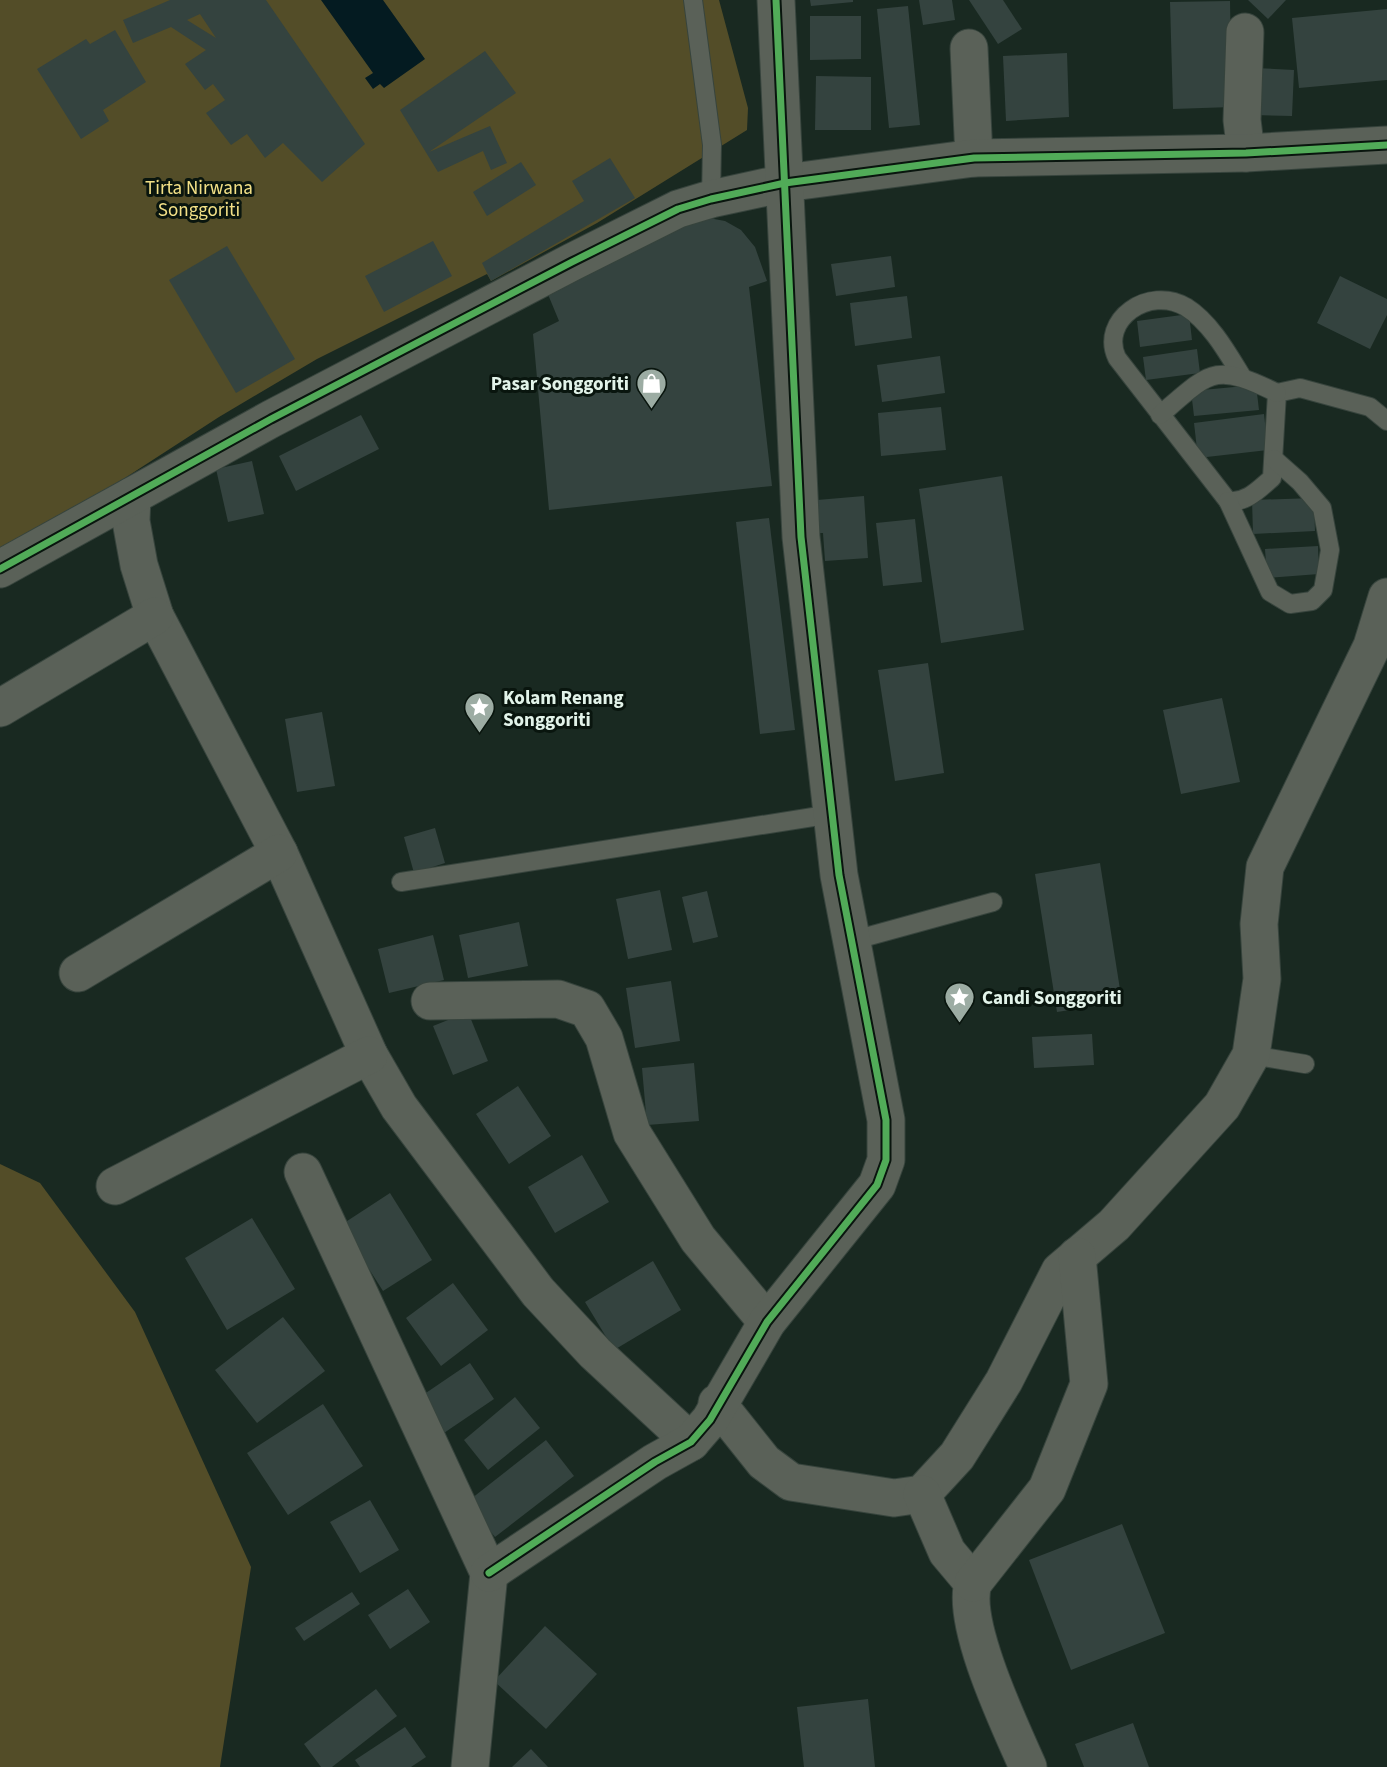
<svg xmlns="http://www.w3.org/2000/svg" width="1387" height="1767" font-family="'Source Sans 3',sans-serif">
<rect width="100%" height="100%" fill="#192921"/>
<!-- green -->
<g fill="#534d28">
<polygon points="0,0 719,0 748,108 747,130 597,223 491,281 487,274 317,359 219,417 0,559"/>
<polygon points="0,1164 40,1183 135,1312 251,1567 220,1767 0,1767"/>
</g>
<!-- water -->
<polygon fill="#041b21" points="321,0 383,0 425,59 384,88 380,84 373,89 365,78 373,73"/>
<!-- building -->
<g fill="#34433f" fill-rule="evenodd">
<path d="M170,0H266L365,144L322,182L283,143L265,158L247,134L231,145L206,113L225,100L213,84L205,90L185,64L206,50L171,27L133,43L123,20ZM200,14L216,38L187,20Z"/>
<polygon points="810,0 853,0 853,2 811,6"/>
<polygon points="919,0 952,0 955,20 923,25"/>
<polygon points="969,0 1003,0 1022,29 998,44"/>
<polygon points="1248,0 1286,0 1268,19"/>
<polygon points="1230,1 1232,107 1173,109 1170,2"/>
<polygon points="908,6 920,125 889,128 877,9"/>
<polygon points="1387,9 1387,80 1299,88 1292,18"/>
<polygon points="810,16 861,16 861,59 810,60"/>
<polygon points="115,30 146,82 103,110 109,121 81,139 37,69 86,39 90,44"/>
<polygon points="485,51 516,93 429,152 490,126 507,163 491,170 483,151 438,172 400,110"/>
<polygon points="1067,53 1069,117 1006,121 1003,56"/>
<polygon points="1255,68 1294,70 1292,116 1253,115"/>
<polygon points="816,76 871,77 871,130 815,130"/>
<polygon points="610,158 635,198 491,281 482,263 584,201 572,181"/>
<polygon points="521,162 536,185 487,216 473,192"/>
<polygon points="698,216 725,221 741,230 755,247 767,281 749,287 772,486 549,510 533,334 559,321 547,292"/>
<polygon points="433,241 452,276 384,312 365,276"/>
<polygon points="227,246 295,359 236,393 169,280"/>
<polygon points="891,256 895,287 836,296 831,264"/>
<polygon points="1340,276 1387,299 1387,315 1370,349 1317,323"/>
<polygon points="907,296 912,338 855,346 850,303"/>
<polygon points="1189,314 1192,340 1140,347 1137,321"/>
<polygon points="1197,349 1200,373 1146,380 1143,357"/>
<polygon points="940,356 945,393 882,402 877,365"/>
<polygon points="1256,385 1259,410 1194,416 1191,391"/>
<polygon points="941,407 946,450 881,456 878,413"/>
<polygon points="1264,414 1268,450 1198,458 1194,423"/>
<polygon points="361,415 379,449 296,491 279,456"/>
<polygon points="252,461 264,514 228,522 216,469"/>
<polygon points="1002,476 1024,630 941,643 919,489"/>
<polygon points="864,496 868,558 825,561 823,533 819,533 817,500"/>
<polygon points="1314,498 1315,531 1253,534 1252,500"/>
<polygon points="769,518 795,730 760,734 736,522"/>
<polygon points="915,519 922,582 883,586 876,523"/>
<polygon points="1318,546 1319,574 1267,578 1265,549"/>
<polygon points="928,663 944,773 895,781 878,670"/>
<polygon points="1222,698 1240,782 1181,794 1163,710"/>
<polygon points="322,712 335,786 297,792 285,719"/>
<polygon points="435,828 445,863 414,873 404,837"/>
<polygon points="1100,863 1122,1002 1057,1012 1035,874"/>
<polygon points="660,890 672,950 628,959 616,899"/>
<polygon points="707,891 718,937 693,943 682,897"/>
<polygon points="519,922 528,966 468,978 459,935"/>
<polygon points="433,935 444,980 389,993 378,949"/>
<polygon points="671,981 680,1041 635,1048 626,988"/>
<polygon points="468,1012 488,1061 453,1075 433,1026"/>
<polygon points="1092,1034 1094,1065 1034,1068 1032,1037"/>
<polygon points="694,1063 699,1121 647,1125 642,1068"/>
<polygon points="518,1086 551,1136 509,1164 476,1114"/>
<polygon points="582,1155 609,1202 555,1233 528,1187"/>
<polygon points="390,1193 432,1260 383,1291 341,1225"/>
<polygon points="252,1218 295,1289 227,1330 185,1258"/>
<polygon points="653,1261 681,1310 614,1350 585,1302"/>
<polygon points="453,1283 488,1330 441,1366 406,1318"/>
<polygon points="283,1317 325,1371 257,1423 215,1370"/>
<polygon points="470,1363 494,1399 441,1435 417,1399"/>
<polygon points="515,1397 540,1428 488,1470 464,1440"/>
<polygon points="323,1404 363,1466 288,1515 247,1453"/>
<polygon points="546,1440 574,1476 495,1537 467,1502"/>
<polygon points="370,1500 399,1550 360,1573 330,1522"/>
<polygon points="1122,1524 1165,1633 1071,1670 1029,1560"/>
<polygon points="408,1589 430,1622 390,1649 368,1615"/>
<polygon points="352,1592 360,1604 304,1641 295,1628"/>
<polygon points="545,1626 597,1674 546,1729 494,1681"/>
<polygon points="376,1689 397,1716 332,1767 321,1767 304,1744"/>
<polygon points="868,1699 875,1767 804,1767 797,1707"/>
<polygon points="1133,1723 1149,1767 1084,1767 1075,1744"/>
<polygon points="405,1727 426,1757 411,1767 360,1767 355,1760"/>
<polygon points="531,1749 548,1767 512,1767"/>
</g>
<g fill="none" stroke-linecap="round" stroke-linejoin="round">
<defs>
<g id="lane">
<polyline points="693,0 712,145 711,199"/>
<path d="M1241,375C1227,352 1210,322 1186,307C1149,285 1099,320 1117,358L1228,501C1247,503 1259,489 1272,478L1277,393L1300,388L1370,407L1387,421"/>
<path d="M1160,415C1211,371 1214,362 1277,393"/>
<polyline points="1228,501 1270,592 1290,604 1312,601 1323,590 1330,550 1322,508 1300,482 1274,459"/>
<polyline points="401,882 832,814"/>
<polyline points="851,941 993,902"/>
<polyline points="1251,1055 1305,1064"/>
</g>
<g id="street">
<polyline points="1245,32 1242,120 1246,153"/>
<polyline points="969,48 974,158"/>
<polyline points="132,496 131,521 139,565 155,616 279,853 369,1055 399,1107 538,1292 595,1353 691,1442"/>
<polyline points="0,569 271,419 572,262 678,209 711,199 785,183 974,158 1246,153 1387,145"/>
<polyline points="0,708 155,616"/>
<polyline points="78,973 279,853"/>
<polyline points="430,1001 558,999 587,1009 604,1038 632,1133 698,1239 767,1322"/>
<polyline points="303,1172 489,1573 470,1767"/>
<polyline points="115,1186 369,1055"/>
<polyline points="717,1403 764,1462 791,1482 894,1498 922,1494 957,1456 1004,1381 1060,1271 1114,1225 1222,1106 1251,1055 1262,979 1259,924 1265,867 1372,646 1387,597"/>
<path d="M922,1494L947,1552L973,1583C961,1624 1010,1726 1028,1767"/>
<polyline points="489,1573 655,1462 691,1442 710,1420 767,1322 877,1185 886,1160 886,1120 839,875 801,537 776,0"/>
<polyline points="973,1583 1047,1489 1089,1384 1077,1256"/>
</g>
</defs>
<!-- lane casing -->
<use href="#lane" stroke="#37443d" stroke-width="20"/>
<!-- street casing -->
<use href="#street" stroke="#37443d" stroke-width="39"/>
<!-- lane -->
<use href="#lane" stroke="#5a6158" stroke-width="18"/>
<!-- street -->
<use href="#street" stroke="#5a6158" stroke-width="37"/>
<defs>
<g id="cycleway">
<polyline points="0,569 271,419 572,262 678,209 711,199 785,183 974,158 1246,153 1387,145"/>
<polyline points="489,1573 655,1462 691,1442 710,1420 767,1322 877,1185 886,1160 886,1120 839,875 801,537 776,0"/>
</g>
</defs>
<!-- cycleway casing -->
<use href="#cycleway" stroke="#09150e" stroke-width="11"/>
<!-- cycleway -->
<use href="#cycleway" stroke="#51ab58" stroke-width="7"/>
</g>
<!-- icons -->
<defs>
<symbol id="shop-pin" viewBox="-11 -11 22 30"><path d="M0 17L-7.5 6A9.5 9.5 0 1 1 7.5 6Z" fill="#9caca3" stroke="#09150e"/><path d="M-5-2.5h2.3a2.7 3.5 0 0 1 5.4 0H5L5.5 6h-11ZM-1.5-2.5h3a1.5 2.3 0 0 0-3 0Z" fill="#fff"/></symbol>
<symbol id="sight-pin" viewBox="-11 -11 22 30"><path d="M0 17L-7.5 6A9.5 9.5 0 1 1 7.5 6Z" fill="#9caca3" stroke="#09150e"/><path d="M0-6L1.8-2.2L6-1.7L2.9 1.2L3.7 5.4L0 3.3L-3.7 5.4L-2.9 1.2L-6-1.7L-1.8-2.2Z" fill="#fff"/></symbol>
</defs>
<g fill-rule="evenodd">
<use href="#shop-pin" x="634" y="366" width="35" height="47"/>
<use href="#sight-pin" x="462" y="690" width="35" height="47"/>
<use href="#sight-pin" x="942" y="980" width="35" height="47"/>
</g>
<g text-anchor="middle" stroke-width="6" stroke-linejoin="round" paint-order="stroke">
<!-- park labels -->
<g font-size="19" fill="#f3e187" stroke="#09150e">
<text x="199" y="194">Tirta Nirwana<tspan x="199" dy="22">Songgoriti</tspan></text>
</g>
<!-- poi labels -->
<g font-size="19" font-weight="bold" fill="#e2f3e9" stroke="#09150e" text-anchor="start">
<text x="629" y="390" text-anchor="end">Pasar Songgoriti</text>
<text x="503" y="704">Kolam Renang<tspan x="503" dy="22">Songgoriti</tspan></text>
<text x="982" y="1004">Candi Songgoriti</text>
</g>
</g>
</svg>
